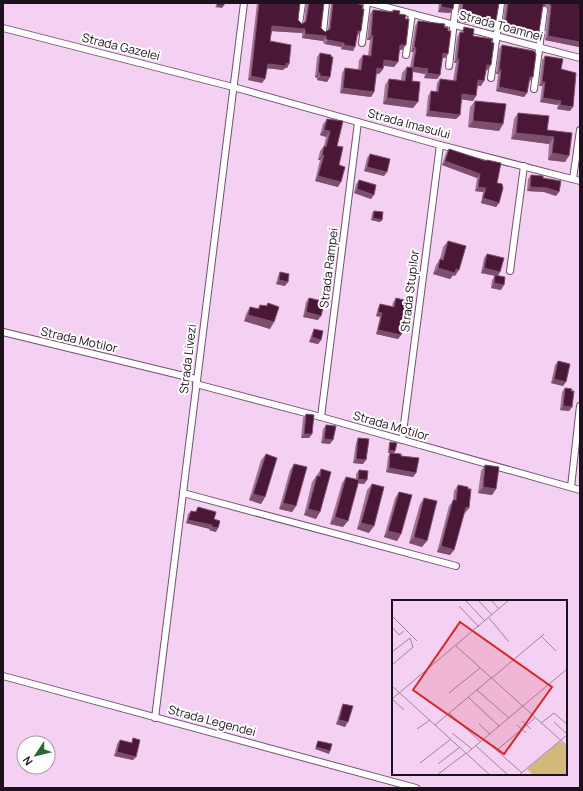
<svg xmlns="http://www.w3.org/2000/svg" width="583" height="791" font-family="Manrope,sans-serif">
<rect width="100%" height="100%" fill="#f4d0f3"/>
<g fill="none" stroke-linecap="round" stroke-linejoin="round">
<defs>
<g id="minor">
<polyline points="371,3 580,58"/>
<polyline points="299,24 302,3"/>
<polyline points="3,28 233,87 440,145 580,181"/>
<polyline points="323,32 326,3"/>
<polyline points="362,43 367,3"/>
<polyline points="406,55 412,14"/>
<polyline points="449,66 456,3"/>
<polyline points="491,78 501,3"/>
<polyline points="534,89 544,10"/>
<polyline points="573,179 580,130"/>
<polyline points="510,271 524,166"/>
<polyline points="3,332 196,379"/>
<polyline points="196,384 321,417 580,490"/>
<polyline points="321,417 358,122"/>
<polyline points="402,440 440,145"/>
<polyline points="571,487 580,406"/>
<polyline points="183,493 456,566"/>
<polyline points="3,676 416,788"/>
<polyline points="155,718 244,3"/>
</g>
</defs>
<!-- minor casing -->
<use href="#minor" stroke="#715270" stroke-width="8"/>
<!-- minor -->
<use href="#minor" stroke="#fff" stroke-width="6"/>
</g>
<!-- wall -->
<g fill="#a07494">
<polygon points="257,3 300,3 298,20 302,24 304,23 306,3 324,3 321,28 325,32 328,30 331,3 354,3 358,35 357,35 353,51 341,49 341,47 325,44 323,43 323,41 302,38 302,33 272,31 270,41 289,64 287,68 285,68 283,70 267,68 262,83 248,80"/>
<polygon points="439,3 454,3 450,13 438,12"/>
<polygon points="460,3 499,3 493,25 487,25 486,27 458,21"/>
<polygon points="505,3 580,3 580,45 579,47 545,40 548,11 545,6 542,7 539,32 536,36 523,35 523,32 502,30"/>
<polygon points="373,10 392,12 393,10 405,19 406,45 402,50 399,50 398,62 394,67 383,66 383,69 379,74 376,73 374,92 371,97 340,93 342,73 345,68 358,70 359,60 363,55 368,56 370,40 367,40 370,14"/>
<polygon points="418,21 444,27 445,58 443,58 440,75 437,79 424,78 425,74 413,72 412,81 413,108 383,104 385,85 389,79 401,80 402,73 407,67 410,67 413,52 411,52 415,26"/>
<polygon points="464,27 473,36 491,65 488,70 486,70 481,86 478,85 473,101 461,99 460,115 456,119 426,116 428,96 431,91 436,92 437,83 440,79 453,81 456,63 454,63 457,37 460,32 461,32"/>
<polygon points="502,45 530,81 529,81 527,93 524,97 496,91 498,74 496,74 499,49"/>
<polygon points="320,53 330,77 327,82 317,80 317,78 315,77 317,57"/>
<polygon points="545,56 561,69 570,111 557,109 558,105 540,102 542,86 539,86 542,60"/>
<polygon points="475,101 503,124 499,131 468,127 470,107"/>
<polygon points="518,113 547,130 572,133 565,162 548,160 549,144 511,139 514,119"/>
<polygon points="327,119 337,146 339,165 338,187 315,181 320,160 318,160 320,151 324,146 326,137 320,135 323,124"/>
<polygon points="449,149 486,161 487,160 497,183 499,203 496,207 481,203 483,192 475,191 477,178 442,165 446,153"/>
<polygon points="370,154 384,176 364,171 367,158"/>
<polygon points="531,175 543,178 556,196 544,192 527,191 528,179"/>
<polygon points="359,180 371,199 354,193 356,184"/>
<polygon points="374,211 382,220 380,222 371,220 372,213"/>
<polygon points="448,241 455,276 453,275 450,279 433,274 436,265 440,259 443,247"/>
<polygon points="487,254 500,272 498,276 501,290 491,288 492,280 495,276 481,273 484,258"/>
<polygon points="280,272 285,286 276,284 278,276"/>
<polygon points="309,298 321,304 318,320 303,317 306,302"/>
<polygon points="396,298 406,320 404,320 401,335 398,339 376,334 380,317 376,316 378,308 380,304 392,307 393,302"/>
<polygon points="268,303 270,329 244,321 246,314 250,307 257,309 260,305 265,306"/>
<polygon points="314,329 321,340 318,344 309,342 312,333"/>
<polygon points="558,361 563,386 551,383 555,365"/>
<polygon points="565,388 572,407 569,411 560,410 562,392"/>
<polygon points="306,414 312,434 309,438 301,438 303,418"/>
<polygon points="326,425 330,444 321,443 323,429"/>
<polygon points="358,438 363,464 353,463 356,443"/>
<polygon points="390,442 395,451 394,453 388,453 389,444"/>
<polygon points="390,453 401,456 416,473 413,477 386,472 388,457"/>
<polygon points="266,454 265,497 261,504 249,500 261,460"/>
<polygon points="294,464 296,506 292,512 279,509 290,470"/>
<polygon points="485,465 496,489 492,495 478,493 481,471"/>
<polygon points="321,469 316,519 304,515 312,482"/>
<polygon points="359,470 367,480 364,484 358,483 343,527 330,524 342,483 346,477 356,479 356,474"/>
<polygon points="372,484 369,533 357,529 367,490"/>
<polygon points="458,485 465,513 464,513 454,550 450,555 437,552 449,506 453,501 454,491"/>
<polygon points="399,492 401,534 397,541 384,537 395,498"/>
<polygon points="424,498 422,547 409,543 420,504"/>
<polygon points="198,507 214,519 216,532 209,530 210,529 186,523 188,514 191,511 195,512"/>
<polygon points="343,704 345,727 336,724 341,708"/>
<polygon points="133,738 133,760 114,756 117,744 120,740 131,743"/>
</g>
<!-- shaded-wall -->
<g fill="#7e4e6f">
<polygon points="545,3 547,3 545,6 540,9 543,5"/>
<polygon points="217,5 224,5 222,8 215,7"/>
<polygon points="441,7 453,9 450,13 438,12"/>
<polygon points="461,17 496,21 493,25 487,25 486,27 458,21"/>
<polygon points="505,25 526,28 523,32 502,30"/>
<polygon points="272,26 305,29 302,33 269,31"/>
<polygon points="358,31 361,31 358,35 355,35"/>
<polygon points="526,31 539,32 536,36 523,35"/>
<polygon points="305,34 326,36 323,41 302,38"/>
<polygon points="371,35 373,36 370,40 367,40"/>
<polygon points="548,36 580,42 580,45 579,47 545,40"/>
<polygon points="328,40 344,43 341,47 325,44"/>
<polygon points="344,45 355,47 353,51 341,49"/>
<polygon points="400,45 406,45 402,50 397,49"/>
<polygon points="414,47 416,48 413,52 411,52"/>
<polygon points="443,53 448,54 445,58 440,58"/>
<polygon points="457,59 459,59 456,63 454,63"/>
<polygon points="384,60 398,62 394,67 381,65"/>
<polygon points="286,63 289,64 287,68 285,68 283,70 265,68 268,64"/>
<polygon points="487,65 491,65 488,70 483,69"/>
<polygon points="413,67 428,69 425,74 410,71"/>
<polygon points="377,68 383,69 379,74 373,73"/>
<polygon points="499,70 501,70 498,74 496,74"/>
<polygon points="318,73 320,73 317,78 315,77"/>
<polygon points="427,73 440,75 437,79 424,78"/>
<polygon points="251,76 265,79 262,83 248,80"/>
<polygon points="320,76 330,77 327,82 317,80"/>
<polygon points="530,77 533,77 530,81 527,81"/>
<polygon points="478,80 484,81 481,86 475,85"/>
<polygon points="542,82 545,82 542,86 539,86"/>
<polygon points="499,87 527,93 524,97 496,91"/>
<polygon points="343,88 374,92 371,97 340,93"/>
<polygon points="462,94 476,96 473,101 459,99"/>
<polygon points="387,98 418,102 413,108 383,104"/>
<polygon points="543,98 561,101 558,105 540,102"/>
<polygon points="560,105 573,107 570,111 557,109"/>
<polygon points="429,111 460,115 456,119 426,116"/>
<polygon points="473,121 503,124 499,131 468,127"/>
<polygon points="324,130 330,131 326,137 320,135"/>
<polygon points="516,133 554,137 549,144 511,139"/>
<polygon points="552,153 569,156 565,162 548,160"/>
<polygon points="322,155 324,155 320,160 318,160"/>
<polygon points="445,161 480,174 477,178 442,165"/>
<polygon points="367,167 387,172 384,176 364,171"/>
<polygon points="318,176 341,182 338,187 315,181"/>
<polygon points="478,187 486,188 483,192 475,191"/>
<polygon points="530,187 547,188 559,192 556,196 544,192 527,191"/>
<polygon points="357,189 374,195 371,199 354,193"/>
<polygon points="483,198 499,203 496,207 481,203"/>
<polygon points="373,218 382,220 380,222 371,220"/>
<polygon points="438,268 456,269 459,270 455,276 453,275 450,279 433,274"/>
<polygon points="484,268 500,272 497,276 481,273"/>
<polygon points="279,280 288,282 285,286 276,284"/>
<polygon points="494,283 504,285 501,290 491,288"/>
<polygon points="306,312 321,316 318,320 303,317"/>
<polygon points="378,312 382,313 380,317 376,316"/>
<polygon points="248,315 274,322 270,329 244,321"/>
<polygon points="405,316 408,316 406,320 403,319"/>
<polygon points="378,330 401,335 398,339 376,334"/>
<polygon points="312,337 321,340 318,344 309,342"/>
<polygon points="554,379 566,382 563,386 551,383"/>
<polygon points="563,406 572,407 569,411 560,410"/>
<polygon points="304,434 312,434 309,438 301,438"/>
<polygon points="324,439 333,440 330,444 321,443"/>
<polygon points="389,450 395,451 394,453 388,453"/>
<polygon points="356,459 366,460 363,464 353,463"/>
<polygon points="389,468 416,473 413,477 386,472"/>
<polygon points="358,479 367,480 364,484 355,483"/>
<polygon points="483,487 496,489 492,495 478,493"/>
<polygon points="253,494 265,497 261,504 249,500"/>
<polygon points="283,503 296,506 292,512 279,509"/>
<polygon points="466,507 469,508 465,513 462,513"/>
<polygon points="308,509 320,512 316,519 304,515"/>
<polygon points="335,517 348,521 343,527 330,524"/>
<polygon points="188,520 212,525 210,529 186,523"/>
<polygon points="361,523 374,526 369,533 357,529"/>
<polygon points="212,527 218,528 216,532 209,530"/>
<polygon points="388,531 401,534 397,541 384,537"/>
<polygon points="414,537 427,541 422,547 409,543"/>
<polygon points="441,546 454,550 450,555 437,552"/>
<polygon points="339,720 348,722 345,727 336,724"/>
<polygon points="316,747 330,751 329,754 315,749"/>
<polygon points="117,752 136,757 133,760 114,756"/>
</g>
<!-- building -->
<g fill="#4b1736" stroke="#7e4e6f">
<rect x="217" y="3" width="7" height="2"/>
<polygon points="259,3 300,3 298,20 302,24 306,21 309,3 324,3 321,28 325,32 330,29 333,3 354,3 363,5 362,9 364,9 361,31 358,31 355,47 344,45 344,43 328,40 326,39 326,36 305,34 305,29 272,26 270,41 291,45 289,64 286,63 286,66 268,64 265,79 251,76"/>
<polygon points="442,3 454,3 453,9 441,7"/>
<polygon points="463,3 499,3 496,21 489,20 488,23 461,17"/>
<polygon points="508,3 545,3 543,5 539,32 526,31 526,28 505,25"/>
<polygon points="549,3 580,3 580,42 548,36 551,6"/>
<polygon points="373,10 393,12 393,10 400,11 399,14 406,15 405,19 409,19 406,45 400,45 398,62 384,60 383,69 377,68 374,92 343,88 345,68 361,70 363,55 371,56 373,36 371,35"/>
<polygon points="418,21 445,24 444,27 448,28 448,31 451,31 448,54 443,53 440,75 427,73 428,69 413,67 416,48 414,47"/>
<polygon points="464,27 474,29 473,36 492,39 491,42 494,43 491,65 487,65 484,81 478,80 476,96 462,94 460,115 429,111 431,91 438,92 440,79 456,81 459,59 457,59 460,32 463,33"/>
<polygon points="502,45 534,51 536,54 533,77 530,77 527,93 499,87 501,70 499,70"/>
<polygon points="320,53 331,55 331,57 333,57 330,77 320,76 320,73 318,73"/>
<polygon points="545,56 563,59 561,69 576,73 573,107 560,105 561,101 543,98 545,82 542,82"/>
<polygon points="407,67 413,68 412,81 420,82 418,102 387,98 389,79 405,81"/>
<polygon points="475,101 506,104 503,124 473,121"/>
<polygon points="518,113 549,116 547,130 572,133 569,156 552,153 554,137 516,133"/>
<polygon points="327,119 343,121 337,146 343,147 339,165 345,167 341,182 318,176 324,155 322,155 324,146 326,147 330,131 324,130"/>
<polygon points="449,149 486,161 487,160 501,163 497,183 502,184 503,188 499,203 483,198 486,188 478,187 480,174 445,161"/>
<polygon points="370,154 390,159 387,172 367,167"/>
<polygon points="531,175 543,176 543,178 561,181 559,192 547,188 530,187"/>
<polygon points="359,180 376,185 374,195 357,189"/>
<polygon points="374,211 383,212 382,220 373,218"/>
<polygon points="448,241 466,246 459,270 456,269 455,273 438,268 440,259 443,260"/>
<polygon points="487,254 504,258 500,272 484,268"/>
<polygon points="280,272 289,274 288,282 279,280"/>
<polygon points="495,275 505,277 504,285 494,283"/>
<polygon points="309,298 322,301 321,304 324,304 321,316 306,312"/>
<polygon points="396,298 411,302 408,316 405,316 401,335 378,330 382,313 378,312 380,304 394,307"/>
<polygon points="268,303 279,307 274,322 248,315 250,307 259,309 260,305 267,306"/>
<polygon points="314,329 323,331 321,340 312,337"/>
<polygon points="558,361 570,364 566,382 554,379"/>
<polygon points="565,388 572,389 571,391 574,391 572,407 563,406"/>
<polygon points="306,414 314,415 312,434 304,434"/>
<polygon points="326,425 336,426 333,440 324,439"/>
<polygon points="358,438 369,439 366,460 356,459"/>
<polygon points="390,442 397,443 395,451 389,450"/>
<polygon points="390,453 401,454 401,456 419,458 416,473 389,468"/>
<polygon points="266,454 277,458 265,497 253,494"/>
<polygon points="294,464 307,467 296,506 283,503"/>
<polygon points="485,465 499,467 496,489 483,487"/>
<polygon points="321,469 331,472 320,512 308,509 317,476 320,476"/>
<polygon points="359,470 368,471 367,480 358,479"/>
<polygon points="346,477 359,480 348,521 335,517"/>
<polygon points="372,484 384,487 374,526 361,523"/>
<polygon points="458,485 468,487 468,489 471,489 469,508 466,507 454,550 441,546 453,500 456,500"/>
<polygon points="399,492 412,495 401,534 388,531"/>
<polygon points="424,498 437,501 427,541 414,537"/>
<polygon points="198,507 216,512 214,519 220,521 218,528 212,527 212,525 188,520 191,511 196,512"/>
<polygon points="343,704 353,706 348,722 339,720"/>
<polygon points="133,738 140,740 136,757 117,752 120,740 132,743"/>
<polygon points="318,741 332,744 330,751 316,747"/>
</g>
<g text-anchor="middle" stroke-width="4" stroke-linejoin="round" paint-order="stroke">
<!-- street labels -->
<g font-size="12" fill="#1d111d" stroke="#fefefe">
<text transform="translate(501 26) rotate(15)" y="4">Strada Toamnei</text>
<text transform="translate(121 47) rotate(14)" y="4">Strada Gazelei</text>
<text transform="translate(409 124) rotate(15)" y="4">Strada Imasului</text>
<text transform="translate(329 268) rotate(-83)" y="4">Strada Rampei</text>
<text transform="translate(410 291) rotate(-83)" y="4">Strada Stupilor</text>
<text transform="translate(79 340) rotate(13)" y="4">Strada Motilor</text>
<text transform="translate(188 359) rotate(-83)" y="4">Strada Livezi</text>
<text transform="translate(391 426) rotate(16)" y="4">Strada Motilor</text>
<text transform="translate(212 721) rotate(15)" y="4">Strada Legendei</text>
</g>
</g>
<!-- overview -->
<g transform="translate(392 600)">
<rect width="175" height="175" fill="#f4d0f3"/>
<path d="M168,141L175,147V175H141L135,169Z" fill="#d4b97d"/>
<path fill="none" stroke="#9e849d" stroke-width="1" d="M86,0L100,15M99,0L107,9M74,1L93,21M67,6L87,27M0,16L25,41M97,18L117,42M0,27L7,35L12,31M149,36L164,51M64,46L175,146M0,52L18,38M0,65L21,47L18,38M100,78L152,34M0,86L98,175M85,90L117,118M57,93L88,68M76,97L107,126M0,99L117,0M0,99L12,110M57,113L89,142M130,121L139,129M162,122L175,134M149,123L162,113L175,124M87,124L98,134M43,125L99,78M125,125L134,133M25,129L38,120M60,133L80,149M92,139L130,173M84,146L116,175M105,150L143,118M75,153L175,69M28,163L59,139M46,164L68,147M45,175L74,153M127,175L175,135"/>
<path fill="#d62828" fill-opacity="0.15" stroke="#d62828" stroke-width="2" d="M68,22L160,87L112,154L21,90Z"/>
<rect width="175" height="175" fill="none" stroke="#1d111d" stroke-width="2"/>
</g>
<!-- border -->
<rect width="583" height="791" fill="none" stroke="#1d111d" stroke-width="8"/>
<!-- north arrow -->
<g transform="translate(36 755) rotate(235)"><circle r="19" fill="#fefefe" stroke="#a49fa4"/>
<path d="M0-3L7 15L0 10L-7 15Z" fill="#286932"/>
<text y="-6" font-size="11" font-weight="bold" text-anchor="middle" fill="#1d111d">N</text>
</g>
</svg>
